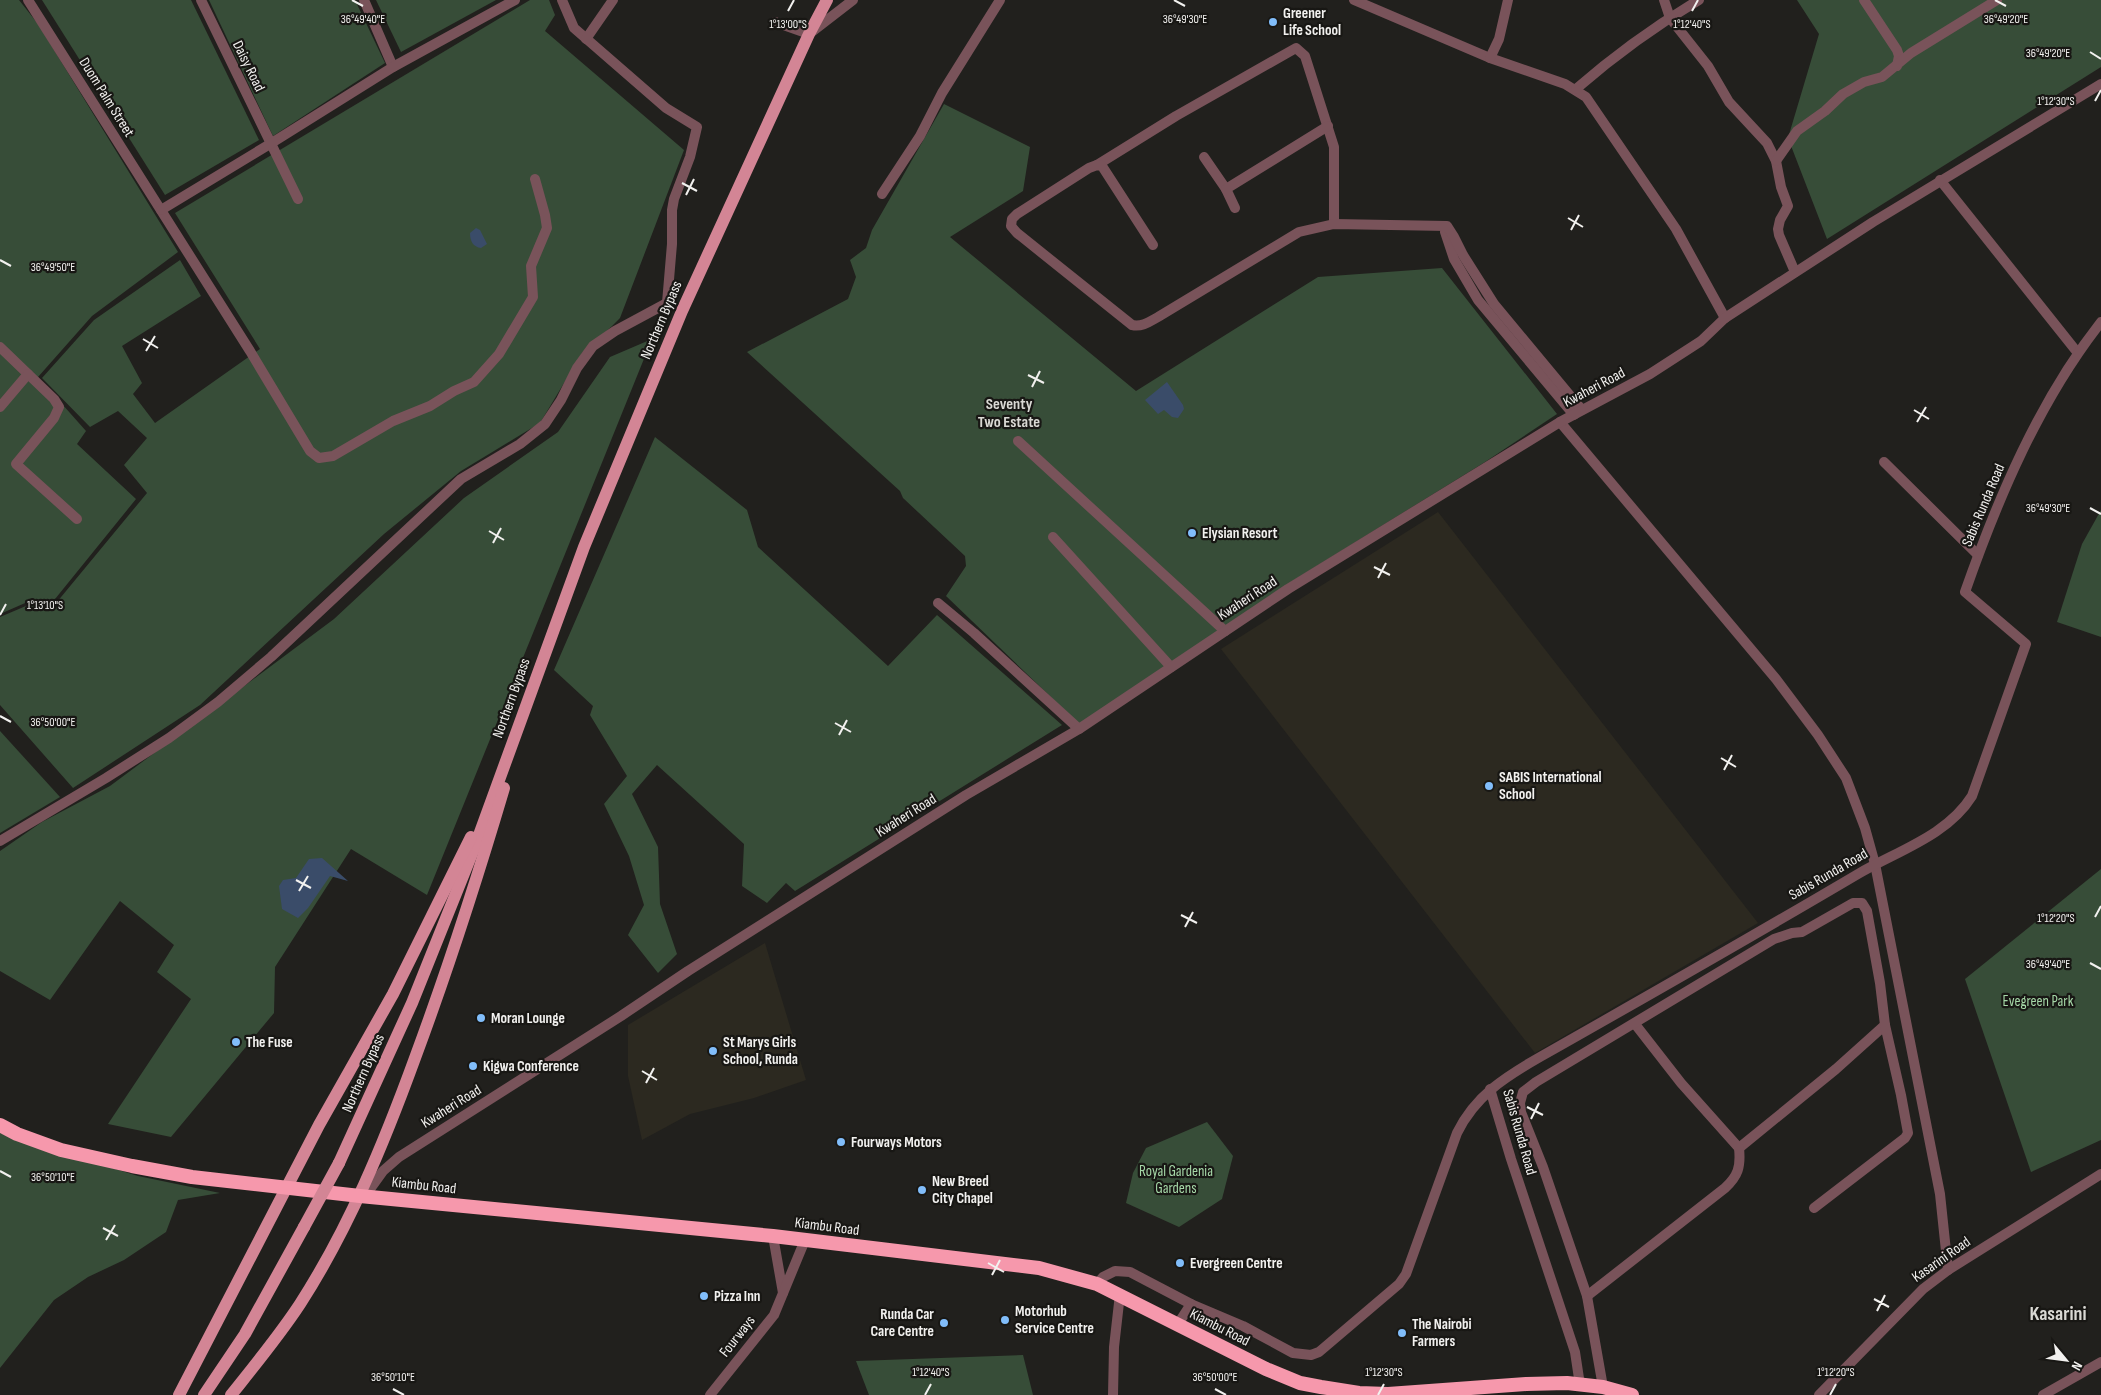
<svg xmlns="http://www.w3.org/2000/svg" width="2101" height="1395" font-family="'Sofia Sans Condensed',sans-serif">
<rect width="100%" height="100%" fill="#21201d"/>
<!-- built -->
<g fill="#2c2920">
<polygon points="1438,512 1758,923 1535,1053 1221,649"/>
<polygon points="765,943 806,1080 754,1098 690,1114 642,1140 628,1076 628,1025"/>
</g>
<!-- green -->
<g fill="#374d38">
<polygon points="0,0 19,0 38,24 178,252 92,316 38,377 86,431 77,444 136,499 51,604 32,600 0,614"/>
<polygon points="42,0 191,0 259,140 165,195"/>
<polygon points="209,0 355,0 385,63 273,136"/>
<polygon points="376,0 496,0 401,52"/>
<polygon points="530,0 549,0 555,15 545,31 684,150 620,318 611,327 582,353 540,423 461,471 384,534 200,705 73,788 0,705 0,617 33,603 52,608 147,493 124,465 147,438 118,411 90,427 42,378 94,320 180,260 201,296 122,346 142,383 133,394 155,423 260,349 175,213"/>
<polygon points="1797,0 2101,0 2101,67 1827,239 1788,138 1819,34"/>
<polygon points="944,104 1030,147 1023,191 950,237 1136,391 1318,277 1442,268 1557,414 1485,462 1294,580 1080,725 946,596 966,566 965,556 903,498 900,491 747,352 848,299 856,277 850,260 866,248 872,230"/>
<polygon points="652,339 427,895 351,849 275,967 274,1013 171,1137 108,1124 191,999 157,972 174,945 120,901 50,1000 0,971 0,851 42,822 110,786 334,619 464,498 558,432 610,357"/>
<polygon points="655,437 747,510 758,547 888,666 937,615 1062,725 795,891 786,883 767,903 742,886 744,844 657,765 632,794 658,847 660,904 677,954 658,973 628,935 644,905 629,856 604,804 627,776 590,715 593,706 554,670"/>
<polygon points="2101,510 2101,637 2057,622 2082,544"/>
<polygon points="0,731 60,797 0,833"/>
<polygon points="2101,869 2101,1140 2031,1172 1965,979"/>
<polygon points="1207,1122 1233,1156 1222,1199 1179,1227 1126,1203 1133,1173 1146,1148"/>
<polygon points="0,1133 138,1176 220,1193 178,1200 166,1232 124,1260 88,1277 54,1300 0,1368"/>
<polygon points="1023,1355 1033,1395 869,1395 856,1361"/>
</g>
<!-- water -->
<g fill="#3a4c69">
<path d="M476,228L480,230L487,244L481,248C473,247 470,241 470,233Z"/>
<polygon points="1167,382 1183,405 1184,409 1178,418 1172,417 1164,410 1158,414 1145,400"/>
<polygon points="322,858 348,881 330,876 308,908 298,918 282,909 279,886 283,880 296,878 309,859"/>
</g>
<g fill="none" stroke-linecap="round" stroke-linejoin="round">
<!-- minor -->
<g stroke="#79535a" stroke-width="10">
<polyline points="28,0 250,351 310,451 319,458 333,456 393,421 430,406 454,391 474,382 499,354 533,297 531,266 547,228 545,215 535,179"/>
<polyline points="201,0 298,199"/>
<polyline points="364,0 393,67"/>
<polyline points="562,0 574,28 666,108 697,127 690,157 674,199 672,210 672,244 667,303"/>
<polyline points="1354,0 1490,58 1565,84 1586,97 1676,229 1725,318"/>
<polyline points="1664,0 1670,18 1708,66 1729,102 1767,143 1776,161 1781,187 1788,206 1780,220 1778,229 1779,235 1795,272"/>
<polyline points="1864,0 1897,50 1899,56 1897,66"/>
<polyline points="775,22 809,34 853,0"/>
<polyline points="586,39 613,0"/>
<polyline points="1490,58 1499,39 1508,0"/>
<path d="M1576,89C1614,56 1655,26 1699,0"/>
<polyline points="1204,157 1226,189"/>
<polyline points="1776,161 1797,131 1825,111 1843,94 1864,82 1882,77 1911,53 1997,0"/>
<polyline points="1097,165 1176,116 1296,48 1305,56 1334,147 1334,224"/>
<polyline points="1940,180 2077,352"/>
<polyline points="882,194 920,136 942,93 1000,0"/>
<polyline points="1235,208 1226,189 1328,126"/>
<polyline points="161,210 270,144 393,67 515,0"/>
<polyline points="1445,232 1454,259 1478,300 1574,415"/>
<path d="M1153,245L1102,166L1097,165L1089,168L1017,214L1012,219L1011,226L1017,233L1132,325C1142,327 1149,322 1158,317L1299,232L1334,224L1447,226L1454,237L1463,255L1494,304L1582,410"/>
<polyline points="0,347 54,399 59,407 54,418 16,464 77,519"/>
<polyline points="0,407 28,374"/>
<polyline points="1560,422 1776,679 1818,735 1846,778 1865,828 1875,864 1940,1194 1948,1270"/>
<polyline points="1018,441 1225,631"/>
<polyline points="1884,462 1978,555"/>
<polyline points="1053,537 1171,667"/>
<polyline points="938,603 974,633 1079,729"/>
<polyline points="0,841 106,778 169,738 218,702 271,657 461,479 520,444 545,424 561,400 577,368 593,346 615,331 667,303"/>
<polyline points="1490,1089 1511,1159 1575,1352 1580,1385"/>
<polyline points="1739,1148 1836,1069 1885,1025"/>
<polyline points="365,1196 383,1171 399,1157 621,1016 688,971 966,795 1079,729 1288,589 1560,422 1650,374 1701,341 1725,318 1873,222 2101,84"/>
<polyline points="773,1236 783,1293"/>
<path d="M1097,1284L1103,1277L1115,1271L1130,1272L1191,1304L1243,1326L1293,1353L1311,1355L1319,1352L1399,1284L1406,1274L1457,1133C1475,1096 1505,1077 1540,1057C1646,997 1753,936 1858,874C1897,851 1947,836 1972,796L2026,644L1965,592C1998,498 2039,401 2101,322"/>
<path d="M1587,1296L1725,1188C1738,1176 1741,1167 1739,1148L1681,1083L1635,1024"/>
<polyline points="1178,1324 1191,1304"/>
<polyline points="1603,1387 1587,1296 1543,1167 1521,1112 1520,1103 1523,1092 1536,1082 1774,939 1792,933 1802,932 1853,903 1862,903 1867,911 1880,983 1885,1025 1901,1095 1908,1133 1905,1138 1814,1208"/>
<polyline points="710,1395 774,1315 805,1240"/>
<polyline points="1113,1395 1114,1347 1120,1294"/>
<polyline points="1819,1395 1923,1289 1948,1270 2101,1174"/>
<polyline points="2043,1395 2101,1362"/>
</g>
<!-- major -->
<g stroke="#d38595" stroke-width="12">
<polyline points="339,1163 412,1003 475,846 584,547 682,311 809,34 827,0"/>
<polyline points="179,1395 319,1125 393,994 471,837"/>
<polyline points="204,1395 245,1334 304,1227"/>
<path d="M231,1395C255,1365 279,1336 300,1304C349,1228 384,1143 415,1058C448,969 477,879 504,788"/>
</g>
<!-- highway -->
<polyline stroke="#f698ac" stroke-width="14" points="0,1125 17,1134 61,1150 132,1166 192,1177 360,1196 773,1236 1039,1268 1097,1284 1266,1369 1300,1383 1321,1387 1359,1393 1388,1394 1526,1384 1567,1383 1603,1387 1632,1395"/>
<!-- major-bridge -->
<polyline stroke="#d38595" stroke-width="12" points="304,1227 339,1163"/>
</g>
<!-- ticks -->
<path fill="none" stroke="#f2f1ef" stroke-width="2" d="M352,0L363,6M1174,0L1185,6M1995,0L2006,6M788,11L794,0M1692,11L1698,0M2090,52L2101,59M2095,101L2101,90M682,183L697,191M686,195L694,179M1568,218L1583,227M1571,230L1579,215M0,260L11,266M143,339L158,348M146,351L155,336M1028,375L1044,383M1032,387L1040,371M1914,410L1929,419M1917,422L1926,407M2090,508L2101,514M489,531L504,540M493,543L501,528M1374,567L1390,575M1378,578L1386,563M0,615L6,604M0,716L11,722M835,723L851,732M839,735L847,720M1721,758L1736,767M1724,770L1732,755M296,880L311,888M299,891L308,876M1181,915L1197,923M2095,917L2101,906M1185,927L1193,912M2090,963L2101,969M642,1071L657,1080M646,1083L654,1068M1527,1107L1543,1115M1531,1119L1539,1103M0,1171L11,1177M103,1228L118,1236M106,1240L115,1225M988,1263L1004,1272M992,1275L1000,1260M1874,1299L1889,1307M1877,1311L1885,1295M393,1389L404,1395M1215,1389L1226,1395M925,1395L931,1384M1378,1395L1384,1384M1830,1395L1836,1384"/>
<!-- markers -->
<g fill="#81bdfa" stroke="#181714" stroke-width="2">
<circle cx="1273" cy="22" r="5"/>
<circle cx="1192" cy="533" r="5"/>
<circle cx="1489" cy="786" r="5"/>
<circle cx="481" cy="1018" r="5"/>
<circle cx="236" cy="1042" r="5"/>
<circle cx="713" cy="1051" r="5"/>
<circle cx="473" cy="1066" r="5"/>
<circle cx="841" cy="1142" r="5"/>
<circle cx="922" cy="1190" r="5"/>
<circle cx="1180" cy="1263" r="5"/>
<circle cx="704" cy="1296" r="5"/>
<circle cx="1005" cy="1320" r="5"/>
<circle cx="944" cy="1323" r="5"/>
<circle cx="1402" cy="1333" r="5"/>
</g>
<g text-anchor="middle" stroke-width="4.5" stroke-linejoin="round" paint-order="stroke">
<!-- poi labels -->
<g font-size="15" font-weight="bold" fill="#f2f1ef" stroke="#181714" text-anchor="start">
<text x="1283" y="18">Greener<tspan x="1283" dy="17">Life School</tspan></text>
<text x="1202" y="538">Elysian Resort</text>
<text x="1499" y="782">SABIS International<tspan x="1499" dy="17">School</tspan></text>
<text x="491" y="1023">Moran Lounge</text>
<text x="246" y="1047">The Fuse</text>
<text x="723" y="1047">St Marys Girls<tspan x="723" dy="17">School, Runda</tspan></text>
<text x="483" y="1071">Kigwa Conference</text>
<text x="851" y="1147">Fourways Motors</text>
<text x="932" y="1186">New Breed<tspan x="932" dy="17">City Chapel</tspan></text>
<text x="1190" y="1268">Evergreen Centre</text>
<text x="714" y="1301">Pizza Inn</text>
<text x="1015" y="1316">Motorhub<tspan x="1015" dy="17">Service Centre</tspan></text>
<text x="934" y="1319" text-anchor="end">Runda Car<tspan x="934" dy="17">Care Centre</tspan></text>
<text x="1412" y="1329">The Nairobi<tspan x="1412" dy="17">Farmers</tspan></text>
</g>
<!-- street labels -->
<g font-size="15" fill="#f2f1ef" stroke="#181714">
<text transform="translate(249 66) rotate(64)" y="5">Daisy Road</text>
<text transform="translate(107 97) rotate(58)" y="5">Duom Palm Street</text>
<text transform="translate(661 320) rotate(-67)" y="5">Northern Bypass</text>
<text transform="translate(1594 387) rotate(-28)" y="5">Kwaheri Road</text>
<text transform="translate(1983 505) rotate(-67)" y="5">Sabis Runda Road</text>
<text transform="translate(1247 598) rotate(-33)" y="5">Kwaheri Road</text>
<text transform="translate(511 698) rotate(-70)" y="5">Northern Bypass</text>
<text transform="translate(906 815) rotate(-32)" y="5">Kwaheri Road</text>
<text transform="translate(1828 874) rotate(-30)" y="5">Sabis Runda Road</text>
<text transform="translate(363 1073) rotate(-66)" y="5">Northern Bypass</text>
<text transform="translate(451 1106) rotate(-32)" y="5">Kwaheri Road</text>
<text transform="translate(1520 1132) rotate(74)" y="5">Sabis Runda Road</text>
<text transform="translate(424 1185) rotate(6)" y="5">Kiambu Road</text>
<text transform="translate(827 1226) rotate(7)" y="5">Kiambu Road</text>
<text transform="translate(1941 1259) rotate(-35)" y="5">Kasarini Road</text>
<text transform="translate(1220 1327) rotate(27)" y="5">Kiambu Road</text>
<text transform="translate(737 1336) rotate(-52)" y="5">Fourways</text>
</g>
<!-- park labels -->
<g font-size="15" fill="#a6d8a8" stroke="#181714">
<text x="2038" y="1006">Evegreen Park</text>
<text x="1176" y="1176">Royal Gardenia<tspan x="1176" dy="17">Gardens</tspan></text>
</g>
<!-- neighbourhood labels -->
<g font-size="16" font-weight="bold" fill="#dad9d4" stroke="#181714">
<text x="1009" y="409">Seventy<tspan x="1009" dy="18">Two Estate</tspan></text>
</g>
<!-- district labels -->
<g font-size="20" font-weight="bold" fill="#dad9d4" stroke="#181714">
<text x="2058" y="1320">Kasarini</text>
</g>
</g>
<g font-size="12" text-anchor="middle" fill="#f2f1ef" stroke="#181714" stroke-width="4.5" stroke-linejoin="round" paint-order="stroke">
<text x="363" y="23">36°49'40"E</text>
<text x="1185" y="23">36°49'30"E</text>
<text x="2006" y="23">36°49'20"E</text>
<text x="788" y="28">1°13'00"S</text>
<text x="1692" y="28">1°12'40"S</text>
<text x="2048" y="57">36°49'20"E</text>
<text x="2056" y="105">1°12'30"S</text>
<text x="53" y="271">36°49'50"E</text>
<text x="2048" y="512">36°49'30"E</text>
<text x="45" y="609">1°13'10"S</text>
<text x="53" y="726">36°50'00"E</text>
<text x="2056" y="922">1°12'20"S</text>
<text x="2048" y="968">36°49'40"E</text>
<text x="53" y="1181">36°50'10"E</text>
<text x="931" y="1376">1°12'40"S</text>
<text x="1384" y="1376">1°12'30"S</text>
<text x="1836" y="1376">1°12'20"S</text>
<text x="393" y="1381">36°50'10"E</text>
<text x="1215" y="1381">36°50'00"E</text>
</g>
<!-- north arrow -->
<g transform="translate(2066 1360) rotate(119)" stroke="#181714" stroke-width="4" paint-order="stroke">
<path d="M0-4L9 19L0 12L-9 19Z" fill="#f2f1ef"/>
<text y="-8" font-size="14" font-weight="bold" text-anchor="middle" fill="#f2f1ef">N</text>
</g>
</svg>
